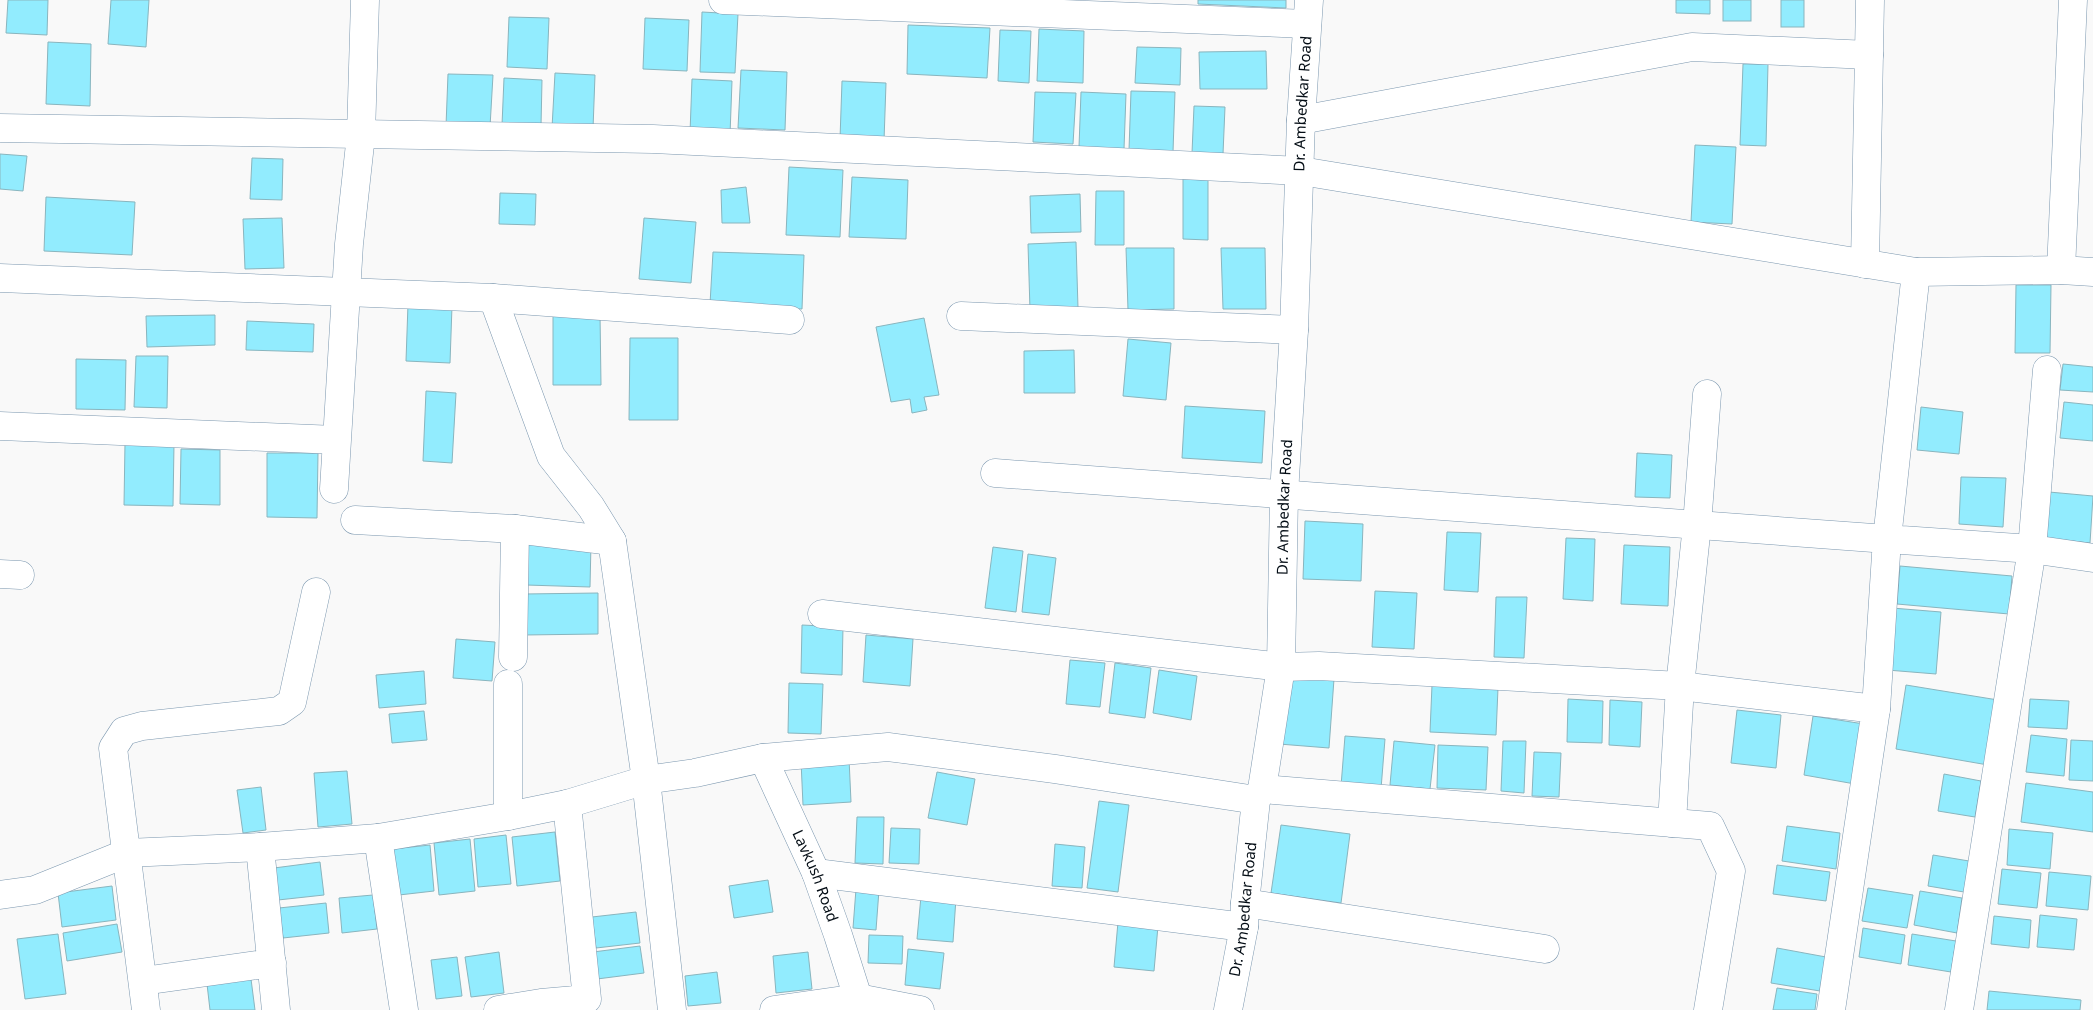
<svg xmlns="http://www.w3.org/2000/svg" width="2093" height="1010" font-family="'Noto Sans',sans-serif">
<rect width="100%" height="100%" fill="#f9f9f9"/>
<!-- building -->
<g fill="#92ecfe" stroke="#89b5be">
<polygon points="8,0 48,0 47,35 6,33"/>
<polygon points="111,0 149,0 146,47 108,44"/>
<polygon points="1198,0 1286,0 1286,8 1198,4"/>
<polygon points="1676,0 1710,0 1710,14 1676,13"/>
<rect x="1723" y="0" width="28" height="21"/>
<rect x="1781" y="0" width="23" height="27"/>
<polygon points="702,12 738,14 735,73 700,72"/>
<polygon points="509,17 549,18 547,69 507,67"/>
<polygon points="645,18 689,20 687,71 643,69"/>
<polygon points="908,25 990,28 987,78 907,74"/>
<polygon points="1039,29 1084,31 1083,83 1037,81"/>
<polygon points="1000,30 1031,31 1029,83 998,81"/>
<polygon points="48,42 91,44 90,106 46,104"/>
<polygon points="1137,47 1181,48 1180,85 1135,83"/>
<polygon points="1266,51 1267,89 1200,89 1199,52"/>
<polygon points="1743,64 1768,64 1766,146 1740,145"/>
<polygon points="741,70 787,72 785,130 738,128"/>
<polygon points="555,73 595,75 593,129 552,128"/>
<polygon points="448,74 493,75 490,127 446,126"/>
<polygon points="504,78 542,80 541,126 502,125"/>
<polygon points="692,79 732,81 730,135 690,133"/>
<polygon points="842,81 886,83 884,141 840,139"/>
<polygon points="1131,91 1175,92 1173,152 1129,150"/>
<polygon points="1035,92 1076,93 1073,144 1033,142"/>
<polygon points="1081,92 1126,94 1124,149 1079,147"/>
<polygon points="1194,106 1225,107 1223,154 1192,153"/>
<polygon points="1695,145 1736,147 1732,224 1691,222"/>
<polygon points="0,154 27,156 23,191 0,189"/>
<polygon points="252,158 283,159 282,200 250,199"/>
<polygon points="789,167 843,170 840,237 786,235"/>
<polygon points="852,177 908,180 906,239 849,237"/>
<polygon points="1183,179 1208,180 1208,240 1183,239"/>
<polygon points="746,187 750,223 722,223 721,190"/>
<polygon points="1096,191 1124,191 1124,245 1095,245"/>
<polygon points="500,193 536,194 535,225 499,224"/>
<polygon points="1080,194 1081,232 1031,233 1030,196"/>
<polygon points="46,197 135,202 132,255 44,251"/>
<polygon points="282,218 284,268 245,269 243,219"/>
<polygon points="644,218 696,222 691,283 639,279"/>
<polygon points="1076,242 1078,308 1030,310 1028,244"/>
<polygon points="1126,248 1174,248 1174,309 1128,310"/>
<polygon points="1221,248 1265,248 1266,309 1223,309"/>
<polygon points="713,252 804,255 802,309 710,304"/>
<polygon points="2016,285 2051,285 2050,353 2015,353"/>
<polygon points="408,304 452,306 450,363 406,361"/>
<polygon points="553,314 600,314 601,385 553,385"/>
<polygon points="215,315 215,345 147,347 146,316"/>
<polygon points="924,318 939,395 924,397 927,410 912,413 910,399 891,402 876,327"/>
<polygon points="247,321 314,324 313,352 246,350"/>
<polygon points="630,338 678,338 678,420 629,420"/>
<polygon points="1128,339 1171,343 1166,400 1123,396"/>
<polygon points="1074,350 1075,393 1024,393 1024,351"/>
<polygon points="136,356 168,356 167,408 134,407"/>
<polygon points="76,359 126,360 125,410 76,409"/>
<polygon points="2063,364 2093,367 2093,392 2060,390"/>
<polygon points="426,391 456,393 452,463 423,461"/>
<polygon points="2064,402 2093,405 2093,441 2060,438"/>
<polygon points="1185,406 1265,411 1262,463 1182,458"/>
<polygon points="1921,407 1963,412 1959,454 1917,450"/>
<polygon points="125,443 174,444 173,506 124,505"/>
<polygon points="181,449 220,450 220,505 180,504"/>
<polygon points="267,453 318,453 317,518 267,517"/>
<polygon points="1637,453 1672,455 1670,498 1635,497"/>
<polygon points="1961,477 2006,478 2003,527 1959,524"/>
<polygon points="2049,492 2093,496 2090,543 2045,538"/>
<polygon points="1305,521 1363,524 1361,581 1303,579"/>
<polygon points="1447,532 1481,533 1478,592 1444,590"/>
<polygon points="1566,538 1595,539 1593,601 1563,599"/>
<polygon points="527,542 591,543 590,587 526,585"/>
<polygon points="1624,545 1670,547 1668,606 1621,604"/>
<polygon points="993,547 1023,551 1016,612 985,608"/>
<polygon points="1028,554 1056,558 1049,615 1022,612"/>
<polygon points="1900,566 2012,576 2009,614 1897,604"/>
<polygon points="1375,591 1417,593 1414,649 1372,647"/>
<polygon points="598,593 598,634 524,635 524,594"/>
<polygon points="1496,597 1527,597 1524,658 1494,657"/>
<polygon points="1892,608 1941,612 1936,674 1887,670"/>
<polygon points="802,625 843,627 842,675 801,673"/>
<polygon points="866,635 913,639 910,686 863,682"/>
<polygon points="456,639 495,642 492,681 453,678"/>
<polygon points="1070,660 1105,663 1100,707 1066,704"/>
<polygon points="1115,663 1151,668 1145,718 1109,713"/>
<polygon points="1159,670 1197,676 1191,720 1153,713"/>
<polygon points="424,671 426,704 379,708 376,675"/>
<polygon points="1284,675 1334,679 1329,748 1279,744"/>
<polygon points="789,683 823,684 821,734 788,733"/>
<polygon points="1432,685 1498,688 1496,735 1430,732"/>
<polygon points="1906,685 1998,700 1988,765 1896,749"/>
<polygon points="1568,699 1603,701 1602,743 1567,742"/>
<polygon points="2030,699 2069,701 2067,729 2028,727"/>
<polygon points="1610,700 1642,702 1640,747 1609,745"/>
<polygon points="1737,710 1781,715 1776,768 1731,763"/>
<polygon points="424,711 427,740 392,743 389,714"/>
<polygon points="1813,716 1864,724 1855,784 1804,775"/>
<polygon points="2031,735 2067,739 2064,776 2026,772"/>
<polygon points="1345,736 1385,739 1381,789 1341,786"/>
<polygon points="2071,740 2093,741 2093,781 2069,780"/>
<polygon points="1394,741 1435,745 1430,789 1390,785"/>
<polygon points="1503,741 1526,741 1524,793 1501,791"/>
<polygon points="1438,745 1488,747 1486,790 1437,788"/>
<polygon points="1534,752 1561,753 1559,797 1532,796"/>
<polygon points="849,758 851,802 803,805 801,761"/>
<polygon points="347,771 352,824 318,827 314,773"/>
<polygon points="937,772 975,779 967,825 928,818"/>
<polygon points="1944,774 1981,781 1975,817 1938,811"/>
<polygon points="2026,783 2093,792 2093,832 2021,822"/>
<polygon points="261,787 266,830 243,833 237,790"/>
<polygon points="1099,801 1129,805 1118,892 1087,888"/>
<polygon points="857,817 884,817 883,864 855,863"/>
<polygon points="1281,825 1350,834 1341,903 1271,893"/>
<polygon points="1787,826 1840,833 1836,869 1782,861"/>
<polygon points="891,828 920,829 919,864 889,863"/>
<polygon points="2009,829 2053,833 2050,869 2007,865"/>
<polygon points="555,832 560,881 517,886 512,837"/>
<polygon points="506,835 511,884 478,887 474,839"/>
<polygon points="470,839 475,891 439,895 434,843"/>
<polygon points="1055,844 1085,847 1082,888 1052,886"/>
<polygon points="430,845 434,891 399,895 393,849"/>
<polygon points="1933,855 1969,861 1964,892 1928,886"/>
<polygon points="320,862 324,895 278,900 274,868"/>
<polygon points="1777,865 1830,872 1826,901 1773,894"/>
<polygon points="2002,869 2041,873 2037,908 1998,904"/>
<polygon points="2049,872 2091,876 2088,910 2046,906"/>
<polygon points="768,880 773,912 734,918 729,886"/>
<polygon points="112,886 116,920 62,927 58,893"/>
<polygon points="1868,888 1913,895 1907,928 1862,921"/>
<polygon points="856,889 879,890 876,930 853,928"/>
<polygon points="1920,891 1962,898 1957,933 1914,925"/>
<polygon points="373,895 377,929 342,933 339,898"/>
<polygon points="921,896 956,898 953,942 917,939"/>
<polygon points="326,903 329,933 283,938 279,908"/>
<polygon points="636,912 640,943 596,948 592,917"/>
<polygon points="2040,915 2077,919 2074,950 2037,947"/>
<polygon points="1994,916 2031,920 2029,948 1991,944"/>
<polygon points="1118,922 1158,926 1154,971 1114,967"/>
<polygon points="117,924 122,952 67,961 63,933"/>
<polygon points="1863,928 1905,935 1901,964 1859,957"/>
<polygon points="58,934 66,994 25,999 17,939"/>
<polygon points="1912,934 1956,941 1951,972 1908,965"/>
<polygon points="869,935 903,936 902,964 868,963"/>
<polygon points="640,946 644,973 597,979 593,952"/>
<polygon points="1777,948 1826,957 1820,991 1771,983"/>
<polygon points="908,949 944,953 940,989 905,985"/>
<polygon points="499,952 504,993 471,997 465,957"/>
<polygon points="808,952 812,989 776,993 773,956"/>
<polygon points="457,957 462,996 436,999 431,960"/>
<polygon points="717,972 721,1003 688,1006 685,976"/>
<polygon points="251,979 255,1010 210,1010 207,984"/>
<polygon points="1777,988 1817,994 1815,1010 1773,1010"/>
<polygon points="1989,991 2081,1000 2080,1010 1987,1010"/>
</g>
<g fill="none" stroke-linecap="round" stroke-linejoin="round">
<defs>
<g id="minor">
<polyline points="723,0 1307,24"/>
<polyline points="1301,120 1692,47 1869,55"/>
<polyline points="0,128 653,139 1301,171 1916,272 2061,270 2093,272"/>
<polyline points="1865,264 1870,0"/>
<polyline points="2061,270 2073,0"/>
<polyline points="1916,272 1887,539 2032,549 2093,558"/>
<polyline points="0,278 493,298 790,320"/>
<polyline points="493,298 551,456 591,507 612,541 646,780 672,1010"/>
<polyline points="961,316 1294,330"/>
<polyline points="0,426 336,440"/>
<polyline points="995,473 1887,539 1876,709"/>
<polyline points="334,489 349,244 361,135 365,0"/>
<polyline points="355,520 515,529 612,541"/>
<polyline points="0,574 20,575"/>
<polyline points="822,614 1281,667 1319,666 1680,686 1876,709 1831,1010"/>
<polyline points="513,657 515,529"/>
<path id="s1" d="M763,758L816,873L838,935L858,998"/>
<polyline points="1262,789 1710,826 1731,871 1708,1010"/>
<polyline points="508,816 508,684"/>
<polyline points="1672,823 1680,686 1697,525 1707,394"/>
<polyline points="378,838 404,1010"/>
<polyline points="260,847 276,1010"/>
<polyline points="816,873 1244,927"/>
<polyline points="0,895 35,890 127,853 260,847 378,838 508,816 567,804 646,780 695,773 763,758 888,747 1055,769 1256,800"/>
<polyline points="1245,903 1545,949"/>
<polyline points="143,981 272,963"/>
<polyline points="146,1010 113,748 124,731 142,726 279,711 292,702 316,592"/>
<polyline points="498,1010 541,1003 587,999 567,804"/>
<polyline points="774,1010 858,998 920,1010"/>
<path id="s2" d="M1228,1010L1244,927L1245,903L1256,800L1262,789L1281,667L1284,494L1294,330L1301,120L1309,0"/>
<polyline points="1959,1010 2032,549 2047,370"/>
</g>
</defs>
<!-- minor casing -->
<use href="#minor" stroke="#7b97af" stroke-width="29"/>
<!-- minor -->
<use href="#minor" stroke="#fff" stroke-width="28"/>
</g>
<g text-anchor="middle" stroke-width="4.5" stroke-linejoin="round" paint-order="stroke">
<!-- street labels -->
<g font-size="15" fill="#040d15" stroke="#fff">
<text dy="5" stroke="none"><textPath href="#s2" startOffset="912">Dr. Ambedkar Road</textPath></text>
<text dy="5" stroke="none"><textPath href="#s2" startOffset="508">Dr. Ambedkar Road</textPath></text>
<text dy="5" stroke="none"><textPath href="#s1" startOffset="129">Lavkush Road</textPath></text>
<text dy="5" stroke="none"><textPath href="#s2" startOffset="102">Dr. Ambedkar Road</textPath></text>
</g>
</g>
</svg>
